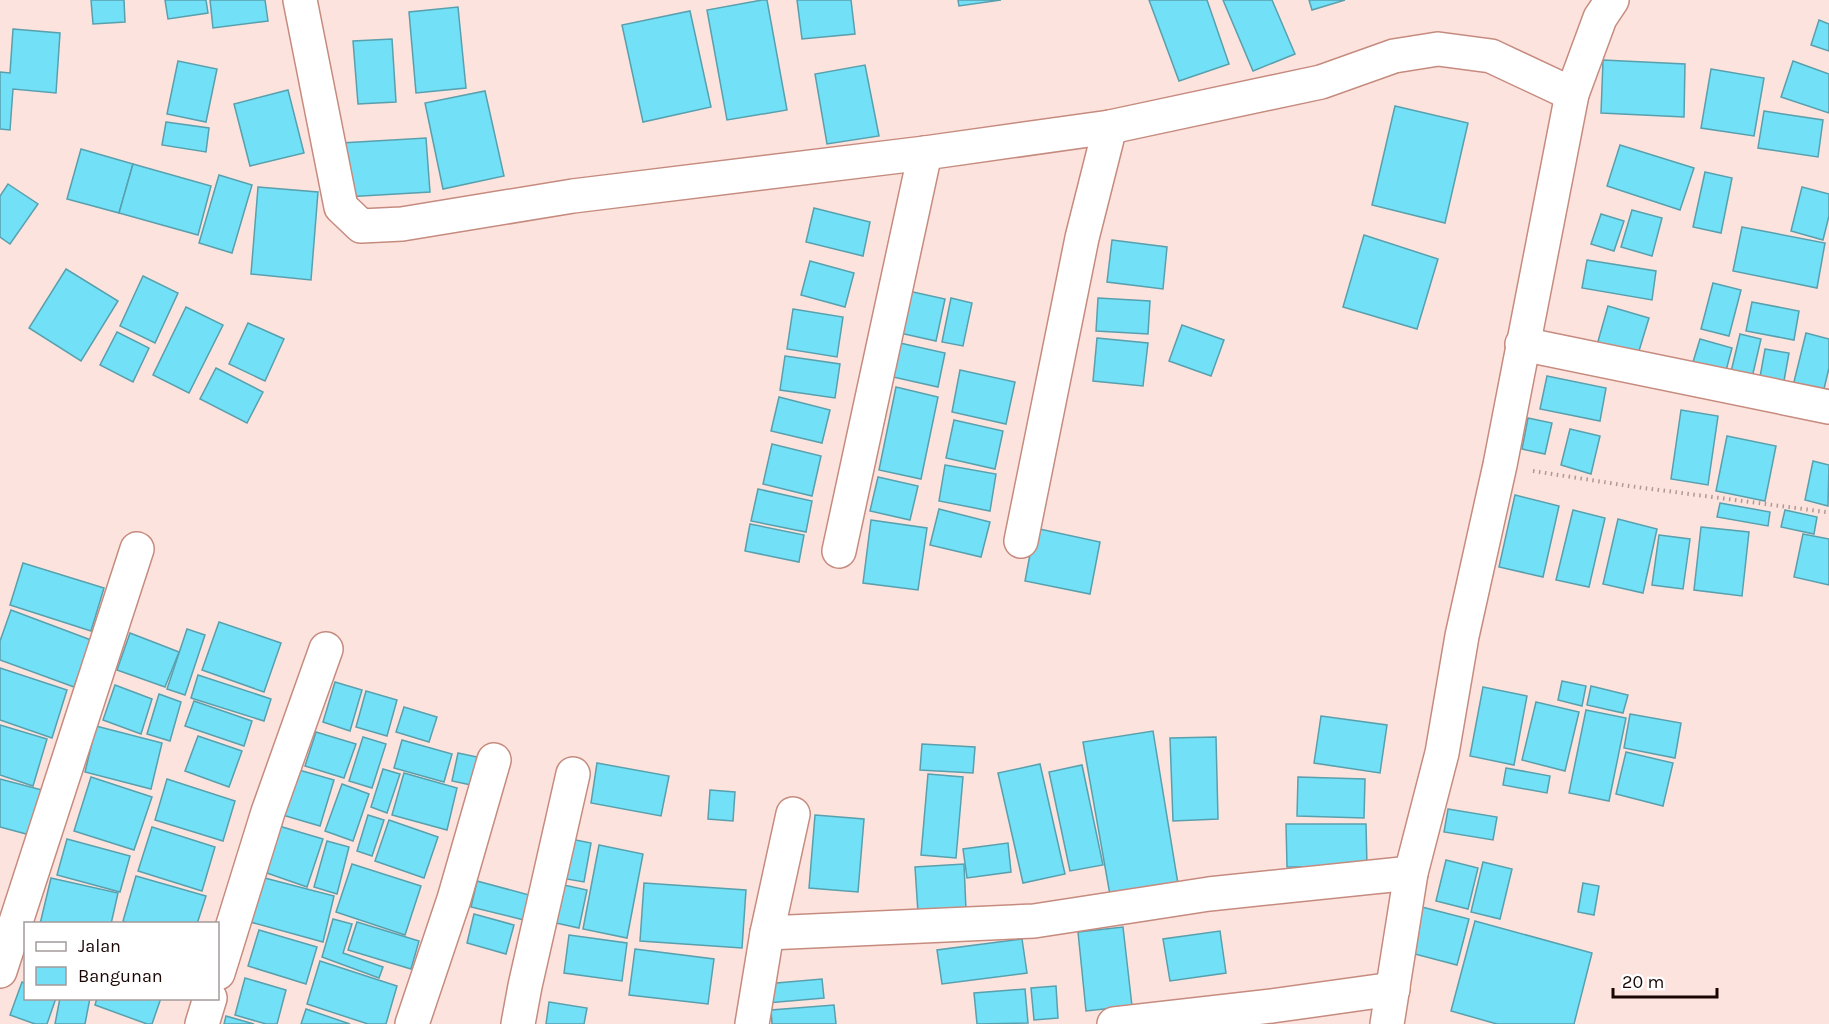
<svg xmlns="http://www.w3.org/2000/svg" width="1829" height="1024" font-family="Karla,sans-serif">
<rect width="100%" height="100%" fill="#fde3dd"/>
<!-- building -->
<g fill="#72e0f6" stroke="#58a0ae" stroke-width="1.5">
<polygon points="91,0 124,0 125,22 93,24"/>
<polygon points="165,0 206,0 208,13 168,19"/>
<polygon points="210,0 265,0 268,21 213,28"/>
<polygon points="762,0 767,0 787,110 727,120 707,10"/>
<polygon points="797,0 851,0 855,34 802,39"/>
<polygon points="958,0 1001,0 959,6"/>
<polygon points="1149,0 1207,0 1229,64 1179,81"/>
<polygon points="1223,0 1272,0 1295,54 1253,71"/>
<polygon points="1309,0 1345,0 1312,10"/>
<polygon points="458,7 466,88 416,93 409,12"/>
<polygon points="690,11 711,107 643,122 622,25"/>
<polygon points="1819,20 1829,24 1829,51 1811,45"/>
<polygon points="13,29 60,33 56,93 13,89 10,130 0,129 0,72 10,73"/>
<polygon points="392,39 396,102 358,104 353,41"/>
<polygon points="1603,60 1685,64 1684,117 1601,113"/>
<polygon points="178,61 217,69 206,122 167,114"/>
<polygon points="1793,61 1829,74 1829,113 1781,97"/>
<polygon points="865,65 879,136 827,144 815,74"/>
<polygon points="1711,69 1764,78 1754,136 1701,128"/>
<polygon points="288,90 304,153 250,166 234,104"/>
<polygon points="485,91 504,176 443,189 425,103"/>
<polygon points="1395,106 1468,123 1445,223 1372,205"/>
<polygon points="1764,111 1823,120 1818,157 1758,148"/>
<polygon points="166,122 209,128 206,152 162,145"/>
<polygon points="426,138 430,192 345,197 341,143"/>
<polygon points="1620,145 1694,168 1680,210 1607,186"/>
<polygon points="81,149 133,164 119,213 67,199"/>
<polygon points="133,164 211,186 198,235 119,213"/>
<polygon points="1705,172 1732,178 1721,233 1693,227"/>
<polygon points="219,175 252,185 232,253 199,243"/>
<polygon points="8,184 38,204 10,244 0,237 0,196"/>
<polygon points="258,187 318,192 311,280 251,274"/>
<polygon points="1802,187 1829,194 1829,216 1823,240 1791,231"/>
<polygon points="814,208 870,222 863,256 806,242"/>
<polygon points="1632,210 1662,218 1652,256 1621,247"/>
<polygon points="1601,214 1624,221 1614,251 1591,244"/>
<polygon points="1742,227 1825,243 1817,288 1733,271"/>
<polygon points="1364,235 1438,259 1417,329 1343,307"/>
<polygon points="1112,240 1167,247 1163,289 1107,282"/>
<polygon points="1587,260 1656,271 1652,300 1582,288"/>
<polygon points="810,261 854,273 845,307 801,295"/>
<polygon points="66,269 118,301 81,361 29,328"/>
<polygon points="143,276 178,293 155,343 120,326"/>
<polygon points="1713,283 1741,290 1729,336 1701,329"/>
<polygon points="904,290 945,299 936,341 895,332"/>
<polygon points="951,298 972,303 963,346 942,342"/>
<polygon points="1098,298 1150,301 1148,334 1096,331"/>
<polygon points="1752,302 1799,311 1794,340 1746,331"/>
<polygon points="1608,306 1649,318 1635,364 1595,352"/>
<polygon points="186,307 223,325 189,393 153,375"/>
<polygon points="793,309 843,317 837,357 787,349"/>
<polygon points="248,323 284,339 265,381 229,364"/>
<polygon points="1182,325 1224,340 1211,376 1169,361"/>
<polygon points="117,332 149,348 133,382 100,365"/>
<polygon points="1806,333 1829,339 1829,368 1822,397 1792,390"/>
<polygon points="1740,334 1761,339 1751,382 1730,376"/>
<polygon points="1097,338 1148,343 1143,386 1093,381"/>
<polygon points="1700,339 1732,348 1723,382 1690,372"/>
<polygon points="900,343 945,353 938,387 893,377"/>
<polygon points="1765,349 1789,353 1782,392 1758,388"/>
<polygon points="785,356 840,364 835,398 780,390"/>
<polygon points="216,368 263,392 247,423 200,399"/>
<polygon points="960,370 1015,382 1006,424 952,412"/>
<polygon points="1547,376 1606,388 1600,421 1540,409"/>
<polygon points="896,387 938,397 921,479 879,470"/>
<polygon points="779,397 830,410 822,443 771,431"/>
<polygon points="1681,410 1718,416 1708,485 1671,479"/>
<polygon points="1528,418 1552,423 1545,454 1522,449"/>
<polygon points="954,420 1003,431 995,469 946,458"/>
<polygon points="1570,429 1600,436 1591,474 1561,465"/>
<polygon points="1727,436 1776,446 1765,501 1716,491"/>
<polygon points="772,444 821,456 812,496 763,484"/>
<polygon points="1813,461 1829,465 1828,506 1805,500"/>
<polygon points="945,465 996,474 990,511 939,501"/>
<polygon points="878,477 918,486 910,520 870,511"/>
<polygon points="758,489 812,501 806,532 751,521"/>
<polygon points="1515,495 1559,506 1543,577 1499,567"/>
<polygon points="1720,503 1770,512 1768,526 1717,517"/>
<polygon points="939,509 990,522 981,557 930,545"/>
<polygon points="1573,510 1605,518 1589,587 1556,580"/>
<polygon points="1785,510 1817,517 1814,534 1781,527"/>
<polygon points="1618,519 1657,529 1643,593 1603,584"/>
<polygon points="871,520 927,528 918,590 863,583"/>
<polygon points="750,524 804,535 799,562 745,551"/>
<polygon points="1701,527 1749,532 1742,596 1694,590"/>
<polygon points="1035,528 1100,542 1090,594 1025,581"/>
<polygon points="1803,534 1829,539 1829,585 1794,577"/>
<polygon points="1659,535 1690,539 1683,589 1652,585"/>
<polygon points="23,563 104,588 91,631 10,605"/>
<polygon points="11,610 91,640 74,687 0,660 0,641"/>
<polygon points="219,622 281,643 264,692 202,670"/>
<polygon points="187,629 205,635 185,695 167,689"/>
<polygon points="130,633 179,652 165,687 117,670"/>
<polygon points="0,668 67,690 52,738 0,720"/>
<polygon points="198,675 271,699 264,721 191,698"/>
<polygon points="1562,681 1586,686 1582,706 1558,700"/>
<polygon points="335,682 362,690 350,731 323,722"/>
<polygon points="115,685 152,699 141,734 103,720"/>
<polygon points="1591,686 1628,695 1623,713 1587,705"/>
<polygon points="1483,687 1527,696 1514,765 1470,756"/>
<polygon points="366,691 397,700 387,736 356,727"/>
<polygon points="159,694 181,702 170,741 147,734"/>
<polygon points="194,701 252,721 244,746 185,726"/>
<polygon points="1536,702 1579,712 1565,771 1522,760"/>
<polygon points="404,707 437,717 429,742 396,732"/>
<polygon points="1586,710 1626,718 1609,801 1569,793"/>
<polygon points="1630,714 1681,723 1675,758 1624,748"/>
<polygon points="1321,716 1387,725 1380,773 1314,763"/>
<polygon points="0,725 47,739 33,786 0,775"/>
<polygon points="96,726 162,743 151,789 85,772"/>
<polygon points="1153,731 1178,884 1110,895 1083,742"/>
<polygon points="316,732 356,744 344,778 305,766"/>
<polygon points="198,736 242,751 229,787 185,771"/>
<polygon points="363,737 386,744 372,788 349,781"/>
<polygon points="1216,737 1218,819 1173,821 1170,738"/>
<polygon points="402,740 452,754 444,782 394,768"/>
<polygon points="922,744 975,747 973,773 920,770"/>
<polygon points="1626,752 1673,763 1663,806 1616,794"/>
<polygon points="458,753 482,758 476,786 452,781"/>
<polygon points="597,763 669,776 661,816 591,803"/>
<polygon points="1040,764 1065,874 1023,883 998,773"/>
<polygon points="1082,765 1103,865 1070,871 1049,772"/>
<polygon points="292,768 334,780 320,826 279,814"/>
<polygon points="1506,768 1550,776 1547,793 1503,785"/>
<polygon points="383,769 400,774 387,813 371,807"/>
<polygon points="404,773 457,788 447,830 392,815"/>
<polygon points="928,774 963,777 956,858 921,855"/>
<polygon points="91,777 152,797 134,850 74,831"/>
<polygon points="1298,777 1365,779 1364,818 1297,816"/>
<polygon points="0,779 42,790 30,835 0,827"/>
<polygon points="167,779 235,801 223,841 155,820"/>
<polygon points="342,784 369,794 353,841 325,831"/>
<polygon points="710,790 735,792 733,821 708,819"/>
<polygon points="1448,809 1497,817 1493,840 1444,832"/>
<polygon points="368,815 384,820 372,856 357,851"/>
<polygon points="815,815 864,819 858,892 809,888"/>
<polygon points="389,820 438,837 424,878 375,861"/>
<polygon points="1286,824 1366,824 1367,867 1287,867"/>
<polygon points="279,826 323,839 307,887 264,872"/>
<polygon points="152,827 215,847 202,891 138,871"/>
<polygon points="561,837 591,843 584,882 555,877"/>
<polygon points="67,839 130,856 120,892 57,875"/>
<polygon points="327,841 349,847 337,894 314,887"/>
<polygon points="1008,843 1011,872 967,878 963,849"/>
<polygon points="599,845 643,854 627,938 583,929"/>
<polygon points="1446,860 1478,868 1468,909 1436,901"/>
<polygon points="1483,862 1512,869 1500,919 1471,912"/>
<polygon points="352,864 421,886 405,935 336,912"/>
<polygon points="964,864 966,910 918,913 915,867"/>
<polygon points="136,876 206,896 197,924 130,924 123,921"/>
<polygon points="261,877 334,896 323,942 250,922"/>
<polygon points="51,878 118,893 111,924 40,924"/>
<polygon points="477,881 529,895 524,920 471,907"/>
<polygon points="550,882 587,890 579,928 542,920"/>
<polygon points="644,883 746,890 742,948 640,941"/>
<polygon points="1583,883 1599,886 1594,915 1578,912"/>
<polygon points="1422,907 1469,919 1457,965 1411,953"/>
<polygon points="474,914 514,925 506,954 467,943"/>
<polygon points="333,919 352,924 343,953 383,967 379,978 322,957"/>
<polygon points="1475,921 1592,953 1574,1024 1497,1024 1451,1011"/>
<polygon points="357,922 419,941 411,969 348,950"/>
<polygon points="1123,927 1132,1006 1086,1011 1078,932"/>
<polygon points="259,930 317,947 306,984 248,966"/>
<polygon points="1220,931 1226,973 1170,981 1163,939"/>
<polygon points="569,935 627,943 622,981 564,973"/>
<polygon points="1022,939 1027,973 942,984 937,950"/>
<polygon points="635,949 714,959 708,1004 629,995"/>
<polygon points="320,961 397,986 386,1024 368,1024 307,1004"/>
<polygon points="245,978 286,990 277,1024 266,1024 235,1015"/>
<polygon points="822,979 824,998 767,1003 765,984"/>
<polygon points="22,982 26,984 26,998 56,998 47,1024 35,1024 10,1015"/>
<polygon points="1056,986 1058,1018 1034,1020 1031,988"/>
<polygon points="1025,989 1028,1023 977,1024 974,993"/>
<polygon points="60,998 90,998 85,1024 55,1024"/>
<polygon points="97,998 161,998 152,1024 147,1024 95,1005"/>
<polygon points="549,1002 587,1008 584,1024 546,1024"/>
<polygon points="834,1005 836,1024 772,1024 771,1010"/>
<polygon points="306,1009 350,1024 301,1024"/>
<polygon points="226,1016 254,1024 224,1024"/>
</g>
<g fill="none" stroke-linecap="round" stroke-linejoin="round">
<defs>
<g id="minor">
<polyline points="300,0 341,207 361,226 402,224 573,196 925,153 1110,127 1321,82 1394,56 1438,49 1491,56 1572,94"/>
<polyline points="1522,344 1829,407"/>
<polyline points="1021,541 1082,238 1110,127"/>
<polyline points="839,551 925,153"/>
<polyline points="767,933 1034,921 1209,894 1411,873"/>
<polyline points="0,971 137,549"/>
<polyline points="218,973 268,812 326,649"/>
<polyline points="202,1024 210,998"/>
<polyline points="412,1024 454,899 494,760"/>
<polyline points="518,1024 525,986 573,774"/>
<polyline points="752,1024 767,933 793,814"/>
<polyline points="1114,1024 1272,1006 1393,989"/>
<polyline points="1387,1024 1411,873 1442,753 1462,636 1500,465 1572,94 1600,18 1612,0"/>
</g>
</defs>
<!-- minor casing -->
<use href="#minor" stroke="#c68b7f" stroke-width="36"/>
<!-- path -->
<polyline stroke="#b09994" stroke-width="4" stroke-dasharray="1.5 4.5" stroke-linecap="butt" points="1533,471 1629,486 1826,512"/>
<!-- minor -->
<use href="#minor" stroke="#fff" stroke-width="33"/>
</g>
<!-- legend -->
<rect x="24" y="922" width="195" height="78" fill="#ffffff" stroke="#a39b9a" stroke-width="1.5"/>
<rect x="36" y="942" width="30" height="9" fill="#ffffff" stroke="#a39b9a" stroke-width="1.5"/>
<text x="78" y="952" font-size="18" fill="#190603">Jalan</text>
<rect x="36" y="967" width="30" height="18" fill="#72e0f6" stroke="#a39b9a" stroke-width="1.5"/>
<text x="78" y="982" font-size="18" fill="#190603">Bangunan</text>
<!-- scale -->
<path d="M1613 988v9h104v-9" fill="none" stroke="#190603" stroke-width="3"/>
<text x="1622" y="988" font-size="18" fill="#190603" stroke="#ffffff" stroke-width="4.5" paint-order="stroke">20 m</text>
</svg>
